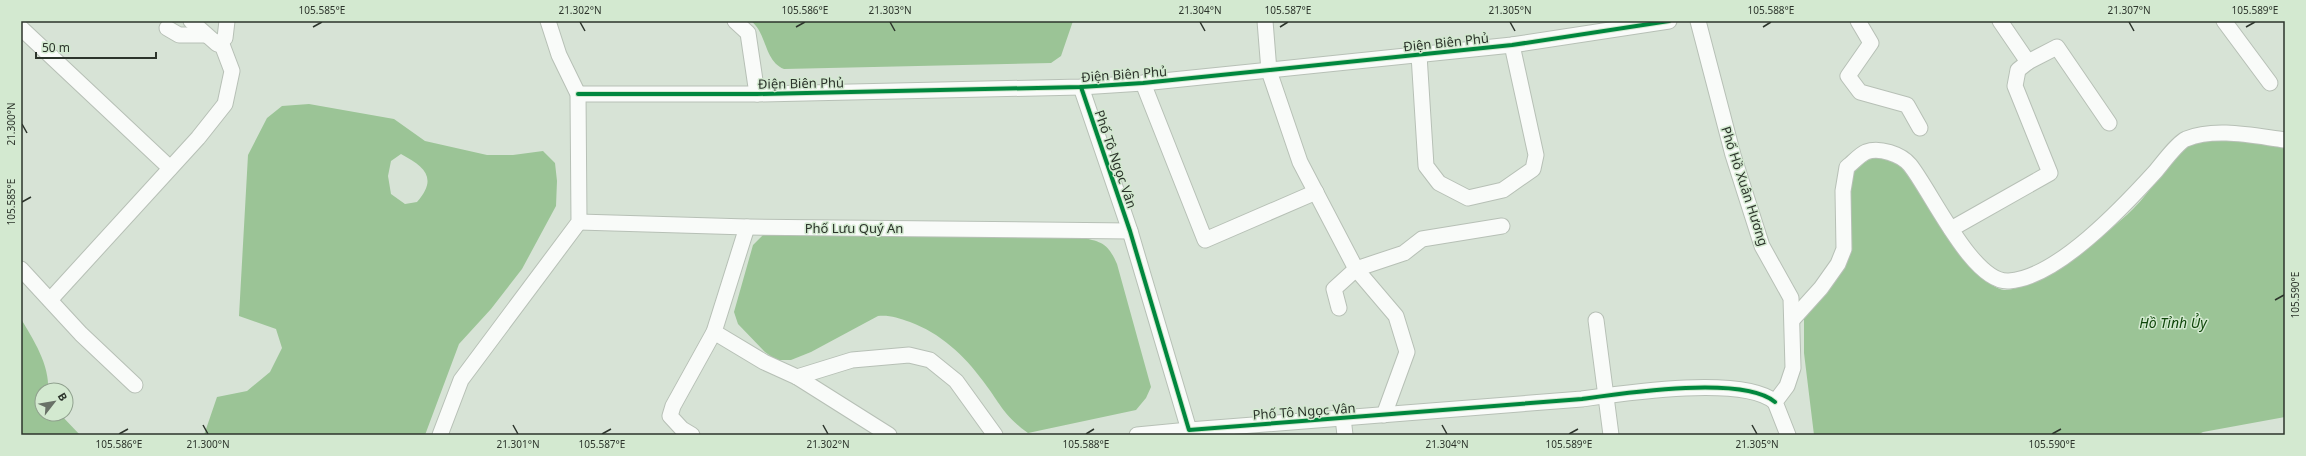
<svg xmlns="http://www.w3.org/2000/svg" width="2306" height="456" font-family="'Noto Sans',sans-serif">
<rect width="100%" height="100%" fill="#d7e3d6"/>
<!-- water -->
<g fill="#9bc496" fill-rule="evenodd">
<path d="M751,21H1073L1061,56L1051,63L784,69C764,61 767,33 751,21Z"/>
<path d="M309,104L394,119L425,141L487,155H513L543,151L555,163L557,181L556,206L522,269L491,309L459,344L425,435H204L217,397L247,391L270,372L282,348L276,329L239,316L248,155L267,118L282,106ZM401,154C425,167 438,178 417,202L405,204L391,194L388,176L391,161Z"/>
<path d="M2220,138L2285,146V417L2203,432L2197,435H1814L1804,353V319L1835,278L1850,178C1857,168 1870,155 1883,157C1888,157 1895,162 1900,165L1985,280C1991,284 1997,289 2004,290C2033,292 2114,229 2134,208C2151,191 2163,169 2180,152C2191,142 2206,141 2220,138Z"/>
<path d="M764,234L1080,237C1102,242 1108,243 1117,264L1151,387L1146,398L1136,410L1028,433C1003,415 1000,403 983,381C964,355 940,333 910,322C898,318 890,315 878,316L811,352L791,360H776L765,352L738,324L734,312L753,245Z"/>
<path d="M21,319C33,339 50,365 48,390H42V414H60L80,435H21Z"/>
</g>
<g fill="none" stroke-linecap="round" stroke-linejoin="round">
<defs>
<g id="minor">
<polyline points="191,21 217,44 225,38 227,21"/>
<polyline points="735,21 748,33 757,94"/>
<polyline points="1265,21 1269,71 1300,162 1356,269 1396,316 1407,352 1384,415"/>
<polyline points="1698,21 1733,155 1762,246 1791,298 1793,368 1787,386 1775,402 1788,435"/>
<polyline points="1858,21 1871,43 1848,76 1860,92 1907,105 1920,128"/>
<polyline points="2224,21 2270,83"/>
<polyline points="21,28 170,168"/>
<polyline points="167,28 179,35 205,35"/>
<polyline points="1419,55 1426,166 1439,183 1468,198 1503,190 1533,169 1536,155 1512,45"/>
<polyline points="2028,62 2057,47 2109,123"/>
<polyline points="1143,83 1205,240 1316,192"/>
<path d="M1081,87L1130,231L1189,430L1582,399C1624,393 1743,375 1775,402"/>
<polyline points="578,94 757,94 1081,87 1143,83 1512,45 1669,21"/>
<polyline points="579,222 747,227 1130,231"/>
<polyline points="1951,229 2050,173 2015,86 2018,70 2028,62 2000,21"/>
<polyline points="21,269 81,334 135,385"/>
<polyline points="50,300 198,138 225,104 232,71 221,42"/>
<polyline points="1339,308 1334,289 1356,269 1404,253 1422,239 1502,226"/>
<path d="M1793,319L1821,288L1838,264L1844,249L1843,191L1847,167C1853,163 1859,155 1866,152C1879,147 1901,154 1910,165C1931,191 1973,284 2009,281C2057,278 2124,206 2155,172C2162,164 2177,143 2186,139C2215,127 2254,136 2285,140"/>
<polyline points="1596,320 1611,435"/>
<polyline points="714,332 764,362 797,377 852,360 909,355 930,360 956,381 995,435"/>
<polyline points="797,377 889,435"/>
<polyline points="1343,418 1345,435"/>
<polyline points="440,435 461,380 579,222 578,94 559,55 548,21"/>
<polyline points="692,435 682,429 670,416 673,406 714,332 747,227"/>
<polyline points="1137,435 1189,430"/>
</g>
</defs>
<!-- minor casing -->
<use href="#minor" stroke="#b7c0b6" stroke-width="17"/>
<!-- minor -->
<use href="#minor" stroke="#f9fbf9" stroke-width="15"/>
<defs>
<g id="cycleway">
<path d="M1081,87L1130,231L1189,430L1582,399C1624,393 1743,375 1775,402"/>
<polyline points="578,94 757,94 1081,87 1143,83 1512,45 1669,21"/>
</g>
</defs>
<!-- cycleway casing -->
<use href="#cycleway" stroke="#d3e9d0" stroke-width="6"/>
<!-- cycleway -->
<use href="#cycleway" stroke="#00873e" stroke-width="4"/>
</g>
<!-- ticks -->
<path fill="none" stroke="#2c342b" stroke-width="1.5" d="M580,22L585,31M890,22L895,31M1200,22L1205,31M1510,22L1515,31M2129,22L2134,31M313,27L322,22M796,27L805,22M1280,27L1288,22M1763,27L1771,22M2246,27L2255,22M22,124L27,133M22,202L31,197M2275,300L2284,295M203,425L208,434M513,425L518,434M823,425L828,434M1442,425L1447,434M1752,425L1757,434M119,434L128,429M602,434L611,429M1086,434L1094,429M1569,434L1578,429M2052,434L2061,429"/>
<g text-anchor="middle" stroke-width="3" stroke-linejoin="round" paint-order="stroke">
<!-- street labels -->
<g font-size="13" fill="#2c342b" stroke="#d3e9d0">
<text transform="translate(1446 42) rotate(-6)" y="5">Điện Biên Phủ</text>
<text transform="translate(1124 74) rotate(-4)" y="5">Điện Biên Phủ</text>
<text transform="translate(801 83) rotate(-1)" y="5">Điện Biên Phủ</text>
<text transform="translate(1116 159) rotate(71)" y="5">Phố Tô Ngọc Vân</text>
<text transform="translate(1745 186) rotate(72)" y="5">Phố Hồ Xuân Hương</text>
<text x="854" y="233">Phố Lưu Quý An</text>
<text transform="translate(1304 411) rotate(-4)" y="5">Phố Tô Ngọc Vân</text>
</g>
<!-- water labels -->
<g font-size="14" font-style="italic" fill="#0f460a" stroke="#d3e9d0">
<text x="2173" y="328">Hồ Tỉnh Ủy</text>
</g>
</g>
<!-- border -->
<rect width="2306" height="456" fill="none" stroke="#d3e9d0" stroke-width="44"/>
<!-- north arrow -->
<g transform="translate(54 402) rotate(59)"><circle r="19" fill="#d3e9d0" stroke="#90a18e"/>
<path d="M0-3L7 15L0 10L-7 15Z" fill="#687167"/>
<text y="-6" font-size="11" font-weight="bold" text-anchor="middle" fill="#2c342b">B</text>
</g>
<!-- scale -->
<path d="M36 52v6h120v-6" fill="none" stroke="#2c342b" stroke-width="2"/>
<text x="42" y="52" font-size="12" fill="#2c342b" stroke="#d3e9d0" stroke-width="3" paint-order="stroke">50 m</text>
<rect x="22" y="22" width="2262" height="412" fill="none" stroke="#2c342b" stroke-width="1.5"/>
<g font-size="10" text-anchor="middle" fill="#2c342b">
<text x="322" y="14">105.585°E</text>
<text x="580" y="14">21.302°N</text>
<text x="805" y="14">105.586°E</text>
<text x="890" y="14">21.303°N</text>
<text x="1200" y="14">21.304°N</text>
<text x="1288" y="14">105.587°E</text>
<text x="1510" y="14">21.305°N</text>
<text x="1771" y="14">105.588°E</text>
<text x="2129" y="14">21.307°N</text>
<text x="2255" y="14">105.589°E</text>
<text transform="translate(11 124) rotate(-90)" y="4">21.300°N</text>
<text transform="translate(11 202) rotate(-90)" y="4">105.585°E</text>
<text transform="translate(2295 295) rotate(-90)" y="4">105.590°E</text>
<text x="119" y="448">105.586°E</text>
<text x="208" y="448">21.300°N</text>
<text x="518" y="448">21.301°N</text>
<text x="602" y="448">105.587°E</text>
<text x="828" y="448">21.302°N</text>
<text x="1086" y="448">105.588°E</text>
<text x="1447" y="448">21.304°N</text>
<text x="1569" y="448">105.589°E</text>
<text x="1757" y="448">21.305°N</text>
<text x="2052" y="448">105.590°E</text>
</g>
</svg>
